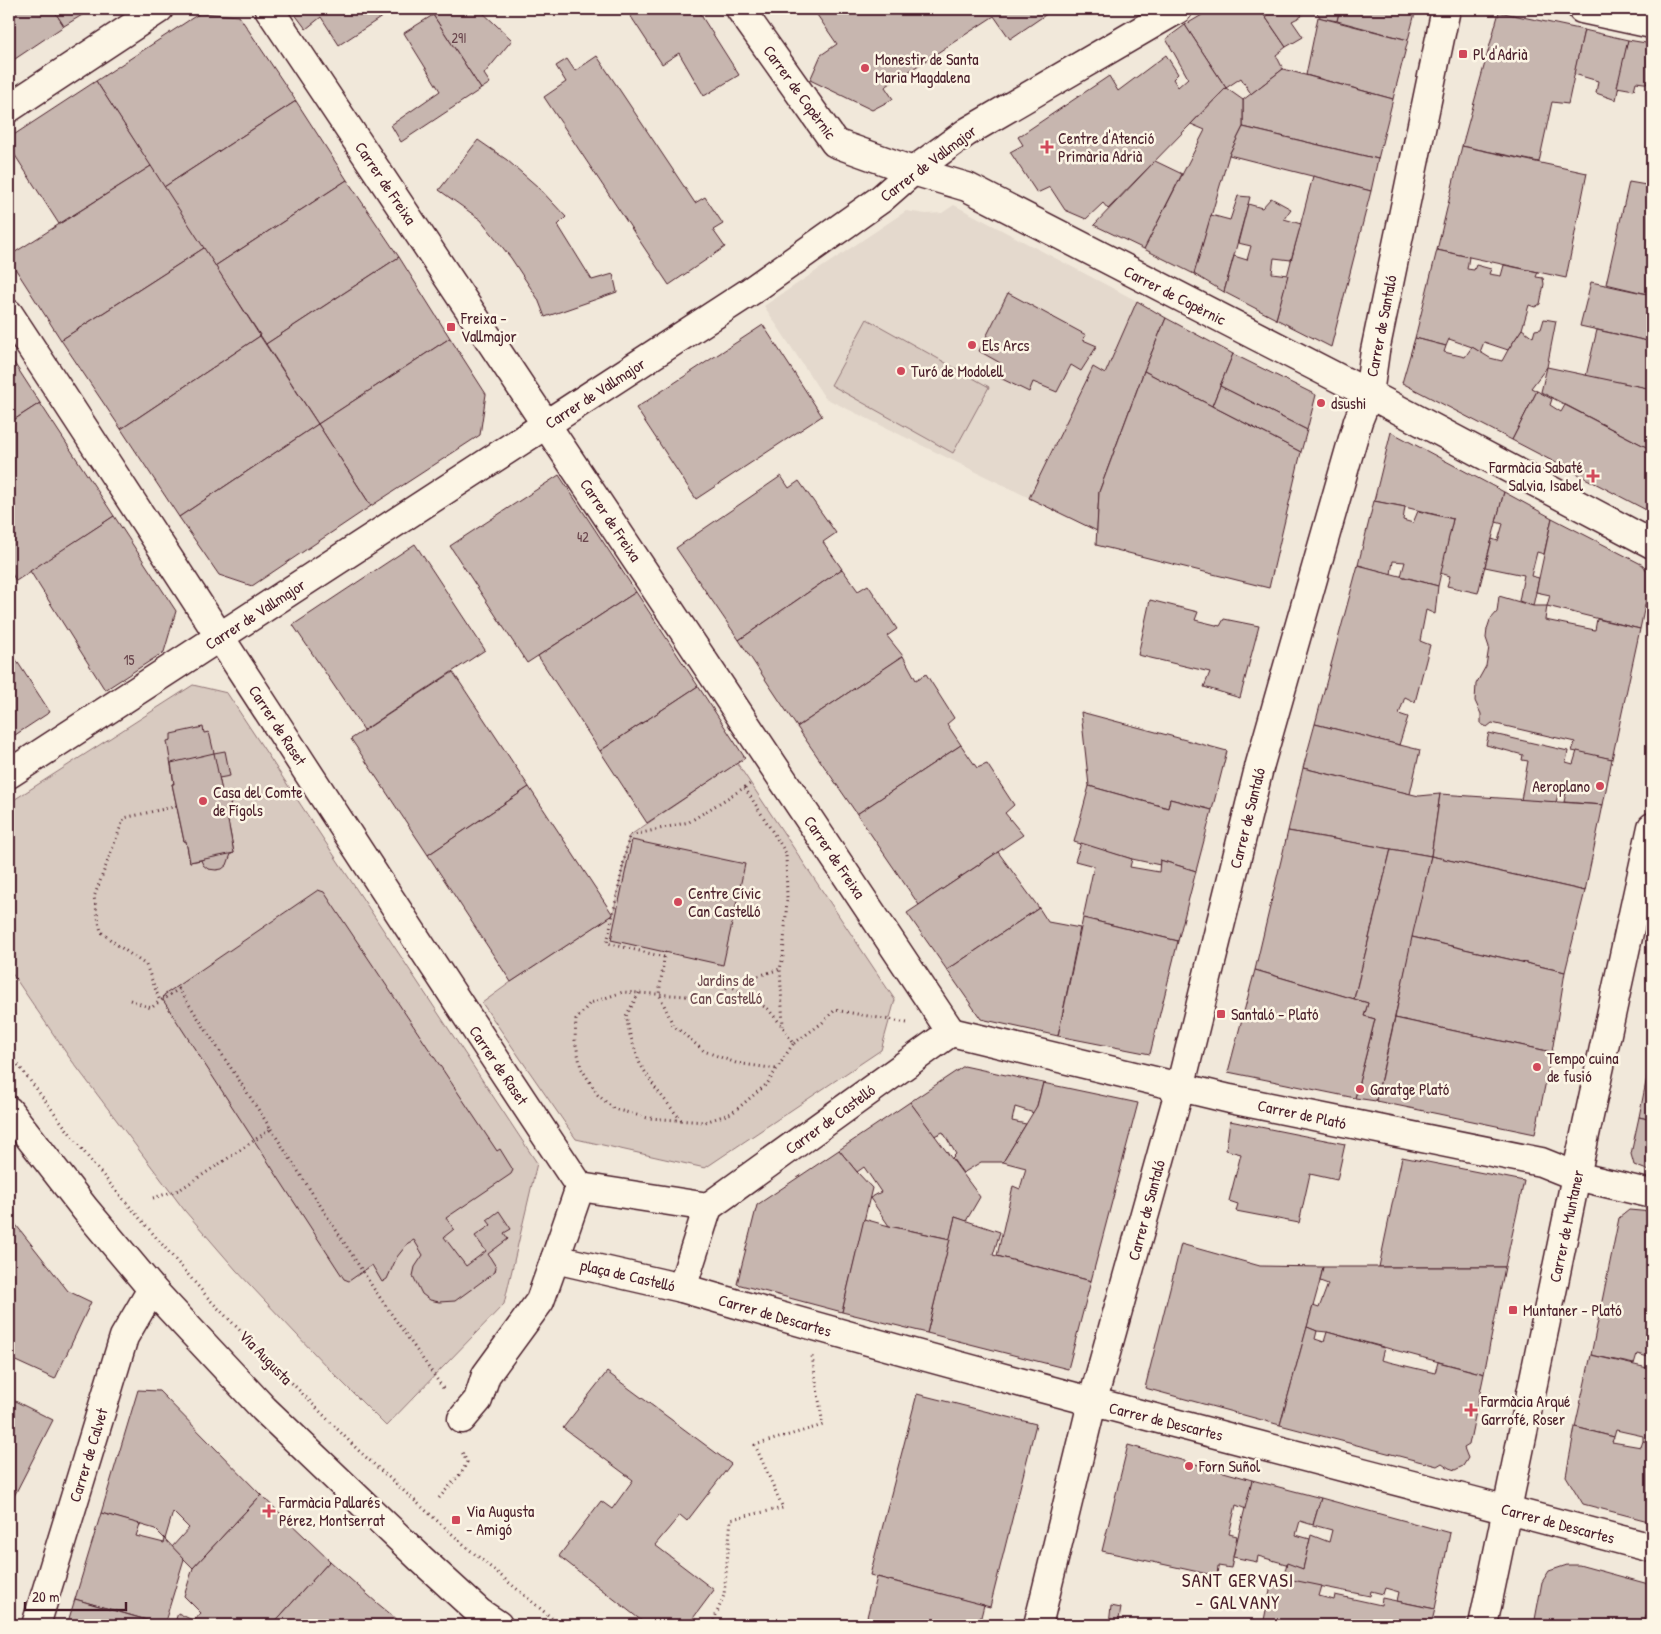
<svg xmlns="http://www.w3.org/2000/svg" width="1661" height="1634" font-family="'Patrick Hand',sans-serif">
<rect width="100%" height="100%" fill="#f1e8da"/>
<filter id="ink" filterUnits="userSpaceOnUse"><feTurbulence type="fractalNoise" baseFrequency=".02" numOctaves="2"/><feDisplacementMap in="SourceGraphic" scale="10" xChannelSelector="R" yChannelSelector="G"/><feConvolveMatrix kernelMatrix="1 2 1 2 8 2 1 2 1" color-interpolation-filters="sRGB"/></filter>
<g filter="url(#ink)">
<!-- built -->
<polygon fill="#e4d9cd" points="954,205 1137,301 1144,371 1097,531 825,398 764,306 906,211 926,214 942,213"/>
<!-- green -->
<g fill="#d8cac0" stroke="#917476">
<polygon points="867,319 989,387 953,453 831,385"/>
<polygon points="193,685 227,693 537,1163 504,1304 386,1426 327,1367 236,1270 185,1211 69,1057 9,969 9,803"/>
<polygon points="737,763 895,1000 881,1050 705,1168 576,1139 482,1003 511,982 613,915 629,836"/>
</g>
<!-- building -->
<g fill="#c7b6af" stroke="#4a1f2b">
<polygon points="9,9 53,9 64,26 9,63"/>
<polygon points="53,9 92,9 64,26"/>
<polygon points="302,9 394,9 339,45 321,17 306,29 294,13"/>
<polygon points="442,9 479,9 512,40 484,74 490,83 481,89 433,15"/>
<polygon points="626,9 697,9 739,75 704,96 679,53 662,64"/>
<polygon points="813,9 1054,9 1010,39 994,16 885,87 893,99 872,110 810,80 821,55 837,44"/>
<polygon points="1212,9 1260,9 1286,47 1276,55 1283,69 1251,94 1241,78 1226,88 1185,25"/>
<polygon points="1260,9 1299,9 1302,16 1292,21 1303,37 1286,47"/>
<polygon points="1314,9 1340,9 1337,21 1321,18"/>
<polygon points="1340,9 1416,9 1408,40 1337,21"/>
<polygon points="1499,12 1584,30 1568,104 1552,102 1539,162 1462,146"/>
<polygon points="200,13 239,16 296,101 164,187 96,81"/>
<polygon points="433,15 481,89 401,142 391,125 440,91 404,33"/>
<polygon points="1318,17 1408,40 1393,99 1306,75"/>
<polygon points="1185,25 1226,88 1108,209 1103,203 1086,219 1065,210 1050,187 1037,193 1010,152 1023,145 1018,137 1109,76 1118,91 1166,55 1178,74 1173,79 1178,87 1188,78 1166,39"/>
<polygon points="1584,30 1628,40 1616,100 1596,93 1598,81 1574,74"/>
<polygon points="1628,40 1652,44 1652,95 1652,84 1636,82 1634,90 1617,87"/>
<polygon points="597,56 695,203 705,197 723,224 713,230 725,247 669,285 544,97 566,82 556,66 567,59 575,71"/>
<polygon points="1283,69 1393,99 1378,159 1243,127 1243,100"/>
<polygon points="96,81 151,166 59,224 9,146 9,138"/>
<polygon points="1226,88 1243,100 1243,127 1229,155 1194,274 1144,249 1205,130 1191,124"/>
<polygon points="296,101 347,180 215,266 164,187"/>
<polygon points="1243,127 1378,159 1371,191 1229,155"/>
<polygon points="478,140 507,160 538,187 566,217 558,225 592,280 613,274 617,292 545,317 538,299 511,258 481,220 439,190"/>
<polygon points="1462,146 1587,173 1566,278 1437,250"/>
<polygon points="1155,161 1182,174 1144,249 1094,225"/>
<polygon points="151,166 204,248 61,340 9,259 9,256"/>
<polygon points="1313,176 1371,191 1331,347 1276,319"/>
<polygon points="347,180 399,257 266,344 215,266"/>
<polygon points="1629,182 1652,186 1652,295 1606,284"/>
<polygon points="1238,196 1250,197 1224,292 1194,274 1211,215 1230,220"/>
<polygon points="1271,198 1291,209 1284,219 1301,224 1291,260 1274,258 1272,273 1288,275 1276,319 1224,292 1234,256 1247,260 1251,246 1238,243 1248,204 1262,208"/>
<polygon points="204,248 260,336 121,429 61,340"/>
<polygon points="1437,250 1469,257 1467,269 1474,270 1476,265 1491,269 1489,274 1501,276 1504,265 1538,272 1536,277 1543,278 1544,284 1540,304 1535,307 1529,305 1522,329 1508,350 1484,342 1480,352 1472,347 1449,339 1446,346 1415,338"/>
<polygon points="399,257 450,338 318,424 266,344"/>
<polygon points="1591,282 1652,295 1652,342 1580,326"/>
<polygon points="1008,293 1086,335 1083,340 1097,346 1081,371 1071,365 1057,392 1033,382 1029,392 996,376 1002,364 979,351"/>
<polygon points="1137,301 1166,318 1144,371 1099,492 1097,531 1029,498 1093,367 1105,374"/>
<polygon points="1166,318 1233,354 1212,406 1144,371"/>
<polygon points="1544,319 1556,321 1547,367 1531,388 1537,391 1512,440 1402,383 1415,338 1446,346 1444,352 1465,357 1472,347 1490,358 1502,361 1508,350 1522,329 1533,337 1535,330 1541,329"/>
<polygon points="763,325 822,416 696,499 636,408"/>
<polygon points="1597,330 1652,342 1652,389 1586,376"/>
<polygon points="260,336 318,424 179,517 121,429"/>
<polygon points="450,338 486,394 480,435 371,506 318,424"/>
<polygon points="1233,354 1316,395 1307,430 1220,386"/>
<polygon points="9,355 40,403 9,423"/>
<polygon points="1547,367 1652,389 1652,450 1541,392"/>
<polygon points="1144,371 1301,452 1269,588 1096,545 1099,492"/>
<polygon points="1220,386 1307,430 1301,452 1212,406"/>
<polygon points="1537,391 1552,399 1550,405 1561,412 1565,405 1652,450 1652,513 1512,440"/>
<polygon points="40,403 114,516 16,581 9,569 9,423"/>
<polygon points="318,424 371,506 252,586 219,575 179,517"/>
<polygon points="1391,432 1504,492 1478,593 1447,586 1450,576 1440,573 1453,519 1405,507 1374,501"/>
<polygon points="559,475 636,592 527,663 450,546"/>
<polygon points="781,476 789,488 799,481 836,533 823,542 842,569 739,640 676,548"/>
<polygon points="1504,492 1552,518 1544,554 1537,552 1531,576 1539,578 1533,606 1519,601 1524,575 1485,567 1492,539 1498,541 1503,524 1496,522"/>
<polygon points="1374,501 1405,507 1403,520 1413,523 1418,511 1453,519 1438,586 1401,576 1405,562 1393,561 1391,574 1358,565"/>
<polygon points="114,516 176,611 164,652 105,690 30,571"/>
<polygon points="1552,518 1643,565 1651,577 1640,629 1547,606 1550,595 1536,592"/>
<polygon points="415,544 485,650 364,730 293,625"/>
<polygon points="1358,565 1438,586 1435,614 1426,610 1420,641 1430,645 1415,702 1405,697 1399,714 1408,717 1399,745 1315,724"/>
<polygon points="842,569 858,591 868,585 897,629 887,636 903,656 797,727 739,640"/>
<polygon points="636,592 698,686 600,751 538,656"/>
<polygon points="1499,596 1533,606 1547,606 1545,620 1595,630 1597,619 1640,629 1612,759 1572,751 1575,742 1492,723 1487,727 1481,724 1481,714 1475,701 1476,684 1486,666 1489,647 1486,638 1487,629 1490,620 1497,612"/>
<polygon points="1150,600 1198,612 1195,620 1220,626 1224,619 1259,626 1240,698 1204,687 1210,672 1138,655"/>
<polygon points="9,649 50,712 9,739"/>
<polygon points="903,656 916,680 926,674 954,718 947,724 961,745 857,814 797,727"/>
<polygon points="453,672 529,787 428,855 351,739"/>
<polygon points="698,686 745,758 647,823 600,751"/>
<polygon points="1081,712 1227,751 1212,810 1170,799 1168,808 1089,786"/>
<polygon points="1315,724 1420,750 1410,794 1303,768"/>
<polygon points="203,727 204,733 209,732 214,753 225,751 230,776 219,778 223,796 229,795 231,809 226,810 234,853 231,854 227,865 222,869 216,870 208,869 203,865 201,860 190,862 186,841 184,841 172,784 174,784 167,741 171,740 171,734"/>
<polygon points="1489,733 1568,751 1566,762 1573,764 1577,751 1612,759 1603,805 1564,802 1568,783 1562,781 1556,802 1521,800 1528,761 1522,760 1523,755 1486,745"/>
<polygon points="961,745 977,768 987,764 1014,805 1005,813 1023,835 919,905 857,814"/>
<polygon points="214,753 223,796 229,795 231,809 226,810 234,853 190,862 186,841 184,841 172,784 174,784 171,763"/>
<polygon points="1303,768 1419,796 1440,794 1431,856 1288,831"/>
<polygon points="1089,786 1168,808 1170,799 1212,810 1196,871 1160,860 1160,865 1132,859 1074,842"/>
<polygon points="529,787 613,915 511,982 428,855"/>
<polygon points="1440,794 1603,805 1585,891 1431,856"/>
<polygon points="1288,831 1391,849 1354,999 1255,970"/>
<polygon points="632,840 745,864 723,965 611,940"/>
<polygon points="1081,843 1132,859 1130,867 1159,872 1160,860 1196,871 1178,941 1083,918 1094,866 1075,861"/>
<polygon points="1391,849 1431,856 1376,1101 1355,1098 1375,1019 1364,1016 1368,1003 1354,999"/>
<polygon points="998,852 1039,908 947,970 907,913"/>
<polygon points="1431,856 1585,891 1565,972 1412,937"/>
<polygon points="318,890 324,892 497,1151 500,1149 513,1170 511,1174 446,1218 454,1229 444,1237 466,1266 486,1251 475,1236 491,1225 487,1220 499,1211 511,1229 504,1233 508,1239 488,1254 496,1267 495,1272 455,1301 439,1302 430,1300 422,1294 413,1276 415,1267 423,1255 414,1240 408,1243 397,1257 387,1279 382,1282 372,1265 349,1281 344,1279 163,1000 164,995"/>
<polygon points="1039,908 1048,922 1080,928 1058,1036 981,1019 947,970"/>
<polygon points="1083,918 1178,941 1150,1054 1058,1036"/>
<polygon points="1412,937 1565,972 1552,1052 1395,1018"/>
<polygon points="1255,970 1368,1003 1364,1016 1375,1019 1355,1098 1228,1072"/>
<polygon points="1395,1018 1552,1052 1535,1134 1376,1101"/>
<polygon points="1652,1052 1652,1120 1639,1117"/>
<polygon points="964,1066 1043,1083 1037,1106 1034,1113 1015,1107 1012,1121 1026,1124 1003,1162 981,1162 963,1173 952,1158 956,1154 943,1132 934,1136 910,1102"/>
<polygon points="1043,1083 1138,1103 1091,1281 997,1256 1013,1186 1020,1189 1026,1168 1003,1162 1037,1106"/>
<polygon points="910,1102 980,1197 966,1221 955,1217 950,1239 889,1226 870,1198 881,1192 864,1167 857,1172 839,1150"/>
<polygon points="1639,1117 1652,1120 1652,1172 1634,1165 1631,1154"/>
<polygon points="1230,1121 1345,1144 1337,1180 1310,1174 1299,1223 1236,1211 1238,1204 1229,1201 1241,1154 1226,1150"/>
<polygon points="839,1150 857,1172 872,1188 842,1312 737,1284 757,1205"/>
<polygon points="1402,1157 1524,1181 1505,1267 1379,1267"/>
<polygon points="1629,1210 1652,1212 1652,1358 1637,1354 1634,1364 1591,1355 1619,1218"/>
<polygon points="9,1216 68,1291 91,1302 55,1379 9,1358"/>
<polygon points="955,1217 1000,1232 993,1255 1091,1281 1068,1369 927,1333"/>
<polygon points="864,1219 889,1226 950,1239 927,1333 842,1312"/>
<polygon points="1181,1244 1260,1266 1323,1267 1320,1281 1280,1425 1145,1388"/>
<polygon points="1323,1267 1505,1267 1484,1374 1327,1332 1317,1331 1307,1327 1313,1306 1319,1308 1328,1284 1320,1281"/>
<polygon points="1307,1327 1317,1331 1315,1339 1324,1342 1327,1332 1384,1348 1381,1360 1435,1373 1438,1362 1484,1374 1469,1445 1464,1448 1468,1458 1463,1466 1455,1470 1449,1468 1442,1463 1437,1466 1280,1425"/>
<polygon points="1591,1355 1652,1369 1652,1443 1643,1441 1643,1436 1616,1430 1614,1437 1575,1427"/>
<polygon points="607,1372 731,1464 687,1521 680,1515 655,1545 714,1590 688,1625 647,1625 559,1556 601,1501 612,1509 633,1480 563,1428"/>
<polygon points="138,1390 159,1391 261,1495 193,1568 172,1547 189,1528 173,1512 165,1539 155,1529 101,1513"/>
<polygon points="917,1394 1036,1424 990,1607 870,1575"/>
<polygon points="9,1398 53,1420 9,1506"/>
<polygon points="1575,1427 1614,1437 1612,1442 1641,1447 1643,1441 1652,1443 1652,1522 1583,1504 1566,1476"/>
<polygon points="1128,1445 1252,1480 1246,1509 1236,1505 1229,1534 1237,1536 1231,1568 1218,1566 1217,1576 1102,1551"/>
<polygon points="1252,1480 1321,1498 1313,1525 1300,1521 1296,1535 1310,1539 1303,1569 1258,1556 1257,1562 1233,1557"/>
<polygon points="261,1495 330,1561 272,1625 202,1625 194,1621 201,1613 184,1596 193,1568"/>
<polygon points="1321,1498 1450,1533 1435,1609 1397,1601 1399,1592 1385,1588 1383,1594 1371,1591 1370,1596 1283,1579 1287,1563 1303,1569 1311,1535 1329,1542 1332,1530 1313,1525"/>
<polygon points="101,1513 140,1524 136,1536 164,1543 165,1539 184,1559 164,1625 75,1599"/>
<polygon points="330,1561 377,1603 404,1625 272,1625"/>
<polygon points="1567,1565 1579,1565 1652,1585 1652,1593 1644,1625 1534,1625 1542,1582 1549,1571"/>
<polygon points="1273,1576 1322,1586 1319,1596 1334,1600 1335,1595 1381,1605 1382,1598 1435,1609 1431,1625 1263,1625"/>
<polygon points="877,1577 984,1605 979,1625 865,1625"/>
<polygon points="1652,1593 1652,1625 1644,1625"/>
<polygon points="75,1599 153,1622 152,1625 67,1625"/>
<polygon points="1111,1606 1121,1608 1118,1625 1109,1625"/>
<polygon points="178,1613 202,1625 174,1625"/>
<polygon points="1083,1620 1106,1625 1082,1625"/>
</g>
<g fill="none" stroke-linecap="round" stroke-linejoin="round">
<defs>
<g id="minor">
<polyline points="269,9 951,1032"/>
<polyline points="740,9 835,143 913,171 967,187 1369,394 1652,544"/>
<polyline points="1582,9 1652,24"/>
<polyline points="9,108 159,9"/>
<path d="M9,314C200,604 387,898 580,1187"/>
<polyline points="9,774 751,291 881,199 913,171 967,132 1178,9"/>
<polyline points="951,1032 1230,1099 1541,1162 1576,1176 1652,1194"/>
<polyline points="580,1187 555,1259 682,1288 708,1207"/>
<polyline points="580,1187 708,1207"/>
<polyline points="708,1207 951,1032"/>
<path d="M682,1288C1003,1382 1329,1462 1652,1548"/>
<polyline points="462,1419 478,1400 486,1375 540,1301 555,1259"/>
<polyline points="36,1625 124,1337 152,1289"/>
<polyline points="1038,1625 1092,1403 1180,1088 1260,764 1358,421 1369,394 1375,351 1446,9"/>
<polyline points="1483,1625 1576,1176 1652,827"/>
</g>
<polyline id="major" points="9,1111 85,1209 152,1289 264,1409 421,1559 480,1613 498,1625"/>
</defs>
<!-- minor casing -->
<use href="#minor" stroke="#4a1f2b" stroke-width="31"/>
<!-- major casing -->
<use href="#major" stroke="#4a1f2b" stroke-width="31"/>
<!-- path -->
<g stroke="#4a1f2b" stroke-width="3" stroke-dasharray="1 4" stroke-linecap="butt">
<polyline points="745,788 786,853 787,900 783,956 780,969 783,1026"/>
<polyline points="665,952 659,994 673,1025 704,1051 736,1063 777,1069"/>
<polyline points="664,957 607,943 629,836 689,822 750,784"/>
<polyline points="730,985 780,969"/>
<polyline points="639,993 626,1016 630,1035 640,1064 656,1089 681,1120"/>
<polyline points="130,1000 151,1008 160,1001"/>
<polyline points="793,1044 767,1084 732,1113 705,1122 648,1118 614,1109 598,1095 581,1068 575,1040 576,1020 590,1003 623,992 718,998 729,985 768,1009 783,1027 793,1044 822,1023 835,1010 907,1023"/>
<polyline points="9,1053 94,1165 209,1299 358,1450 470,1550 560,1625"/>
<polyline points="271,1129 374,1289 445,1391"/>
<polyline points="153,1198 179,1190 224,1161 271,1129 179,989 160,1001 146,965 116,944 101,932 94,897 124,818 177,806"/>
<polyline points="439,1498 462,1472 467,1462 461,1450"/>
<polyline points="712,1625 724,1595 731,1519 783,1508 755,1445 823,1425 812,1356"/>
</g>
<!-- minor -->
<use href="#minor" stroke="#fcf5e5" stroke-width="28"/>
<!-- major -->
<use href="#major" stroke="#fcf5e5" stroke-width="28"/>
</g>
</g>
<!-- markers -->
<g fill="#d1495b" stroke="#fcf5e5" stroke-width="2">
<rect x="1458" y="49" width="10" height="10" rx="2.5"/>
<circle cx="865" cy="68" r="5"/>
<path d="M1044.5 139.5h5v5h5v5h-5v5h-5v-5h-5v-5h5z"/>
<rect x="446" y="322" width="10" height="10" rx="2.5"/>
<circle cx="972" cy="345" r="5"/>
<circle cx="901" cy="371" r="5"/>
<circle cx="1321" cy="403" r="5"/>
<path d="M1590.5 468.5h5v5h5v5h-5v5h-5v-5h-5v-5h5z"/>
<circle cx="1600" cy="786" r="5"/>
<circle cx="203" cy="801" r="5"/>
<circle cx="678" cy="902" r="5"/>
<rect x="1216" y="1009" width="10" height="10" rx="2.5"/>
<circle cx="1537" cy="1067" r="5"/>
<circle cx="1360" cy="1089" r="5"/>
<rect x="1508" y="1305" width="10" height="10" rx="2.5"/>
<path d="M1468.5 1402.5h5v5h5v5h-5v5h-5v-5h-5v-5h5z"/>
<circle cx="1189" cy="1466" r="5"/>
<path d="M266.5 1503.5h5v5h5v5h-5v5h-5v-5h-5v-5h5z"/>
<rect x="451" y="1515" width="10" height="10" rx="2.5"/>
</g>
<g text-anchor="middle" stroke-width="5" stroke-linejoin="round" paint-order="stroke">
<!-- number labels -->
<g font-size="14" fill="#69454c">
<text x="459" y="43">29I</text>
<text x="583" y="542">42</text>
<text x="129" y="665">15</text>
</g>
<!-- poi labels -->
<g font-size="16" fill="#4a1f2b" stroke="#fcf5e5" text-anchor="start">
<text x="1473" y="60">Pl d'Adrià</text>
<text x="875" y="65">Monestir de Santa<tspan x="875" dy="18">Maria Magdalena</tspan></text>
<text x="1058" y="144">Centre d'Atenció<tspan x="1058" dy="18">Primària Adrià</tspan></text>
<text x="461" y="324">Freixa -<tspan x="461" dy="18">Vallmajor</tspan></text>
<text x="982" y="351">Els Arcs</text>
<text x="911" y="377">Turó de Modolell</text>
<text x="1331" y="409">dsushi</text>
<text x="1583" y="473" text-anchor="end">Farmàcia Sabaté<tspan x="1583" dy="18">Salvia, Isabel</tspan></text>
<text x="1590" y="792" text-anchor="end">Aeroplano</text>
<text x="213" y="798">Casa del Comte<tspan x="213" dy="18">de Fígols</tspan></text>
<text x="688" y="899">Centre Cívic<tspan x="688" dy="18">Can Castelló</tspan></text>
<text x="1231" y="1020">Santaló - Plató</text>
<text x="1547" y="1064">Tempo cuina<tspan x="1547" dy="18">de fusió</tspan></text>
<text x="1370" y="1095">Garatge Plató</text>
<text x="1523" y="1316">Muntaner - Plató</text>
<text x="1481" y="1407">Farmàcia Arqué<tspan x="1481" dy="18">Garrofé, Roser</tspan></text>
<text x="1199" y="1472">Forn Suñol</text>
<text x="279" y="1508">Farmàcia Pallarés<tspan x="279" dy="18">Pérez, Montserrat</tspan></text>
<text x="466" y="1517">Via Augusta<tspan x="466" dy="18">- Amigó</tspan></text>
</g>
<!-- street labels -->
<g font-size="16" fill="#4a1f2b" stroke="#fcf5e5">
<text transform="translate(800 92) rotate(54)" y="6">Carrer de Copèrnic</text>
<text transform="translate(928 163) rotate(-37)" y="6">Carrer de Vallmajor</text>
<text transform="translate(386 183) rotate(56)" y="6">Carrer de Freixa</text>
<text transform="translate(1175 295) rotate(27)" y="6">Carrer de Copèrnic</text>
<text transform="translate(1381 326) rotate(-79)" y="6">Carrer de Santaló</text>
<text transform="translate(595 393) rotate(-33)" y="6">Carrer de Vallmajor</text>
<text transform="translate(611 520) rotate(56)" y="6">Carrer de Freixa</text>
<text transform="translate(255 614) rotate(-33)" y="6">Carrer de Vallmajor</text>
<text transform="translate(278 725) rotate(57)" y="6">Carrer de Raset</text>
<text transform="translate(1247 818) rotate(-76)" y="6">Carrer de Santaló</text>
<text transform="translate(835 857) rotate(56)" y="6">Carrer de Freixa</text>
<text transform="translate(499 1065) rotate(56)" y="6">Carrer de Raset</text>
<text transform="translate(1302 1114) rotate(12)" y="6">Carrer de Plató</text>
<text transform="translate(830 1119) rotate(-36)" y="6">Carrer de Castelló</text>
<text transform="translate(1146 1210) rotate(-75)" y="6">Carrer de Santaló</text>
<text transform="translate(1566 1226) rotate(-78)" y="6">Carrer de Muntaner</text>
<text transform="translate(628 1275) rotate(13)" y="6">plaça de Castelló</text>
<text transform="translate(775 1315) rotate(16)" y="6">Carrer de Descartes</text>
<text transform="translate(266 1357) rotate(46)" y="6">Via Augusta</text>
<text transform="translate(1166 1421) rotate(14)" y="6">Carrer de Descartes</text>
<text transform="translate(88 1455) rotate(-73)" y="6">Carrer de Calvet</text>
<text transform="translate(1558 1523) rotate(15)" y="6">Carrer de Descartes</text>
</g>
<!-- park labels -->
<g font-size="16" fill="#6e4a50" stroke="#fcf5e5">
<text x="726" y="986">Jardins de<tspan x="726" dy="18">Can Castelló</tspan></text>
</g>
<!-- quarter labels -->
<g font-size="19" letter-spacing="1" fill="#4a1f2b" stroke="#fcf5e5">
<text x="1238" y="1587">SANT GERVASI<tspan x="1238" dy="22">- GALVANY</tspan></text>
</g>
</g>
<!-- margin -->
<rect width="1661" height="1634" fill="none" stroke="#fcf5e5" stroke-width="30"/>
<rect x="15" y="15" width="1631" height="1604" fill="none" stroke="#4a1f2b" stroke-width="2" filter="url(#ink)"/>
<!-- scale -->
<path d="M25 1602v8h101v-8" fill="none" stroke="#4a1f2b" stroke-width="2.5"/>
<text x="32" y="1602" font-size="15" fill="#4a1f2b" stroke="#fcf5e5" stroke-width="4" paint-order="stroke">20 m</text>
</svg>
